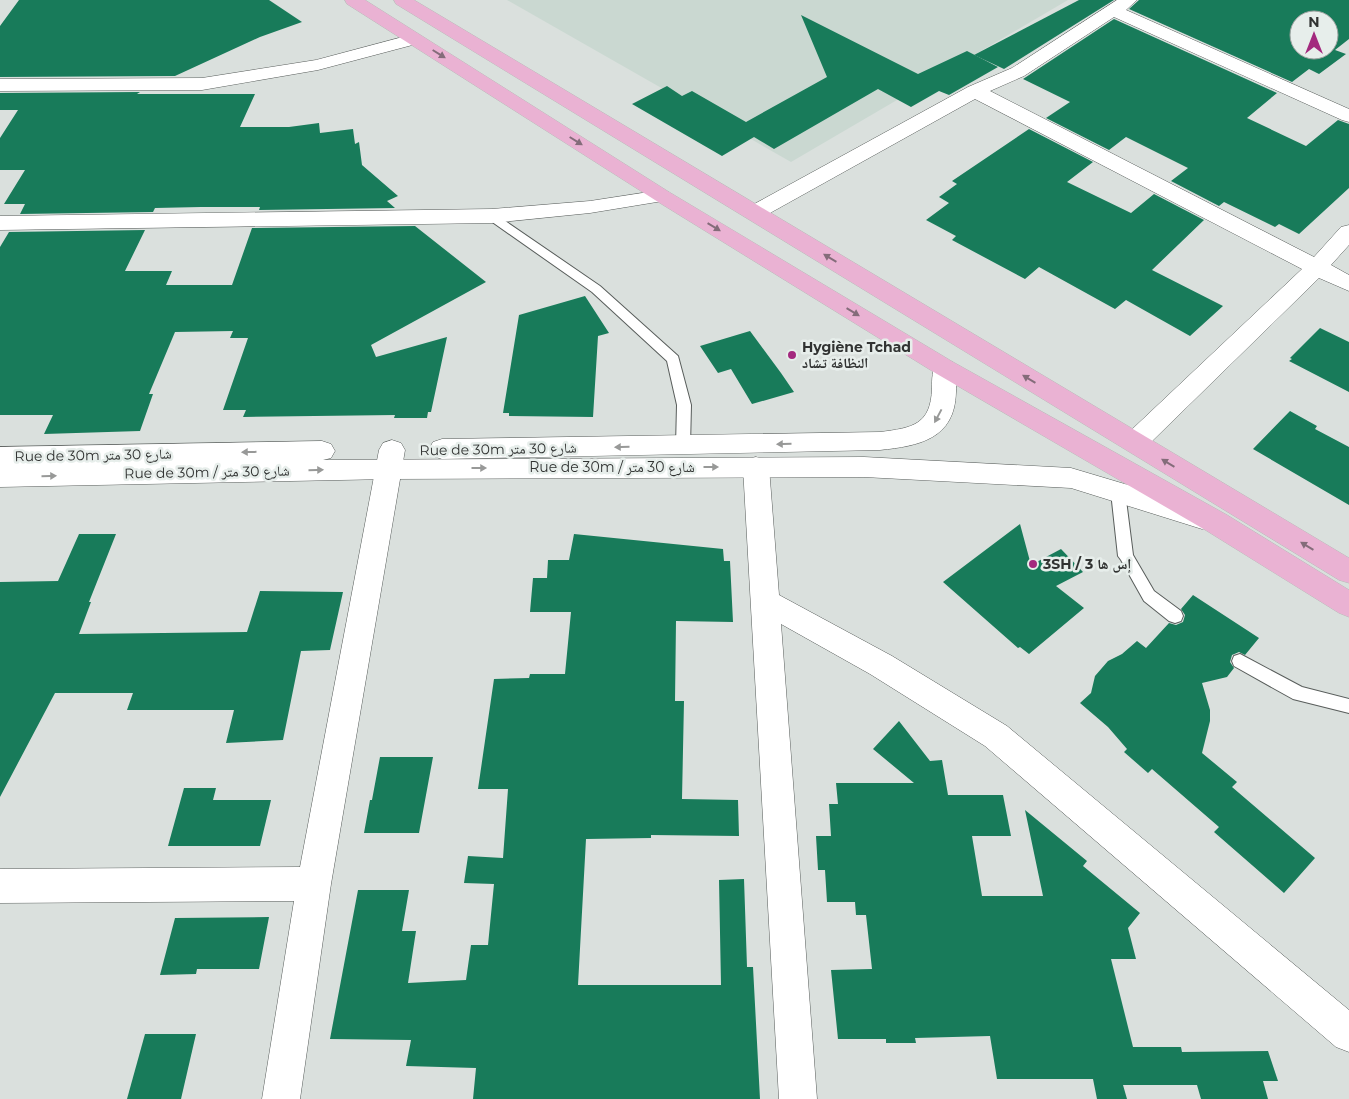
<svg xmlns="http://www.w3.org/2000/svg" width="1349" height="1099" font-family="Montserrat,'Noto Naskh Arabic',sans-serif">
<rect width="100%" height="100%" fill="#dae0dd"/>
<!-- built -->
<polygon fill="#cad8d1" points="507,0 1068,0 791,162"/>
<!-- building -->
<g fill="#187b5a" fill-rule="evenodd">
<polygon points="19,0 269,0 302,22 260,37 175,76 0,77 0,26"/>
<polygon points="1079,0 1114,0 1004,69 974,55"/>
<path d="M1139,0H1349V39L1335,50L1346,54L1319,74L1309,69L1292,82L1129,9ZM1299,20H1329V50H1299Z"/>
<polygon points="801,15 918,74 967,51 998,67 949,95 939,91 911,107 878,89 774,149 754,137 722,156 632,104 667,86 682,96 692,91 746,122 827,77"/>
<polygon points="1114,19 1277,93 1247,118 1306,146 1338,120 1349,124 1349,188 1299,234 1279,224 1275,227 1224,202 1219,206 1171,181 1188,168 1126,137 1109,150 1046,118 1070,102 1023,79"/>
<polygon points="140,92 137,94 255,94 240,127 289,127 319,123 320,133 353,129 355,144 359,142 362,165 398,196 387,201 395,208 259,210 260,207 201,207 155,208 153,212 20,214 25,204 4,204 25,170 0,170 0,138 18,110 0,110 0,93"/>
<polygon points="1029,129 1093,162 1067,182 1131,213 1154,194 1204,220 1152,270 1223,306 1190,336 1126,300 1115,309 1039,267 1025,279 952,240 956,236 926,220 949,203 939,197 957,184 952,181"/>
<polygon points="415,226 486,282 371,345 376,357 447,337 431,412 428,412 427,418 394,418 395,415 243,417 246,410 223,410 248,338 230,338 233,331 175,332 149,394 153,394 140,431 44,434 53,415 0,415 0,247 9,232 145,230 125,271 172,271 166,285 232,285 252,228"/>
<polygon points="585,296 609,333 598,336 593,417 509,416 509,413 503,413 519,315"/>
<polygon points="1320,328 1349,342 1349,392 1289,361 1292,359 1290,358"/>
<polygon points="750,331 781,373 794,392 752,404 731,369 718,373 700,346"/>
<polygon points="1290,411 1317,426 1315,429 1349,447 1349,505 1253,449"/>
<polygon points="1020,524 1031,565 1061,549 1083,572 1056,586 1084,608 1029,654 1020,647 1018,648 943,582"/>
<polygon points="79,534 116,534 89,602 91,602 79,634 247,632 260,591 343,592 330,650 301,651 283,740 226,743 234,710 127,710 133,693 55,693 0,797 0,582 58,581"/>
<polygon points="574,534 723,549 724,561 730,561 733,622 676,621 675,701 684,701 682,799 738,800 739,836 651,835 651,838 586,839 578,985 721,985 719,880 744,879 747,967 753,967 760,1099 473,1099 476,1068 406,1066 411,1040 330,1039 358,890 409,890 402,931 416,931 408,983 466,980 471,945 488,945 494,884 464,883 468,856 503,858 508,789 478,789 494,679 529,678 530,674 565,674 571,612 530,612 533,578 547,578 548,560 569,560"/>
<polygon points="1193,595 1259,638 1245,655 1239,652 1232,655 1230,662 1234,668 1227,677 1202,683 1210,710 1210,721 1202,753 1237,782 1232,787 1315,858 1284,893 1214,832 1219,827 1152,769 1148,773 1124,752 1127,749 1108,727 1080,703 1091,693 1095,676 1108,661 1122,654 1137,641 1146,648 1169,623 1176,625 1183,622 1185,615 1181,609"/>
<polygon points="899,721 930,761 942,760 948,795 1003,795 1011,836 972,836 982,896 1043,896 1025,810 1087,861 1083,866 1140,913 1128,928 1136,959 1111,959 1133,1047 1181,1047 1182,1052 1268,1051 1278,1081 1263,1081 1268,1099 1201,1099 1197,1085 1123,1085 1127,1099 1097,1099 1093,1079 997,1079 990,1036 915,1038 916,1043 886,1043 886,1039 838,1039 831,970 872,969 866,915 856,915 855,902 827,902 825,870 818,870 816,836 831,836 829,804 838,804 836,783 914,783 873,749"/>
<polygon points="380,757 433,757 419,833 364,833 370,800 372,800"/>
<polygon points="184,788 216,788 213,800 271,800 260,846 168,846"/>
<polygon points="269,917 259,969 197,969 196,974 160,975 175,918"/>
<polygon points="145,1034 196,1034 181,1099 127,1099"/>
</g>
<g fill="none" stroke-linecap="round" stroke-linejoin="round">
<defs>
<g id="service">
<polygon points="492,212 600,286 678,356 691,405 690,446 688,450 683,451 678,450 676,446 677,405 667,361 592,292 488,219 486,216"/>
<polygon points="1118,486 1123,488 1125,492 1133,555 1154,591 1181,611 1183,616 1181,621 1175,623 1169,621 1144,601 1121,560 1118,556 1111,492 1113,488"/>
<polygon points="1240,654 1302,687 1349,699 1349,713 1293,699 1234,666 1232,661 1234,656"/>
</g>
<g id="minor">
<polygon points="1117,0 1137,0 1126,10 1349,109 1349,122 1342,120 1114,17 1024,76 990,91 1314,257 1341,227 1349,225 1349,245 1331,265 1349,275 1349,291 1319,278 1144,449 1135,452 1126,449 1122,442 1126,435 1302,269 975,99 761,218 754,220 747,218 743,213 747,208 968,87 1012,68"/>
<polygon points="414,34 420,35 423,39 420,43 318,70 202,90 0,91 0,79 202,78 316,60"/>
<polygon points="662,190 669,192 672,196 669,200 590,213 492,223 0,230 0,216 492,209 590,201"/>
<polygon points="392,440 401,443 405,450 331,884 300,1099 262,1099 294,901 0,903 0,869 300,867 379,450 383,443"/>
<polygon points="756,457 765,460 769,467 779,595 892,656 1007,726 1349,1010 1349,1052 1336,1047 985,746 870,674 781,624 817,1099 779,1099 743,467 747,460"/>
</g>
<g id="tertiary">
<path d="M945,360L953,362C959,371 956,382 956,392C955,439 919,446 880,450L442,459L433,456L429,449L433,442L442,439L880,432C912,428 931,425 932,388C932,379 932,370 937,362Z"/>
<polygon points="322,441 331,444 335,451 331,458 323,460 864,457 1071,468 1212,510 1215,518 1212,526 1202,529 1071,488 864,477 389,479 0,487 0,467 180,463 0,467 0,447"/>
</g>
<g id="trunk">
<polygon points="345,0 365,0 669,192 953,362 1227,515 1349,590 1349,617 1339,613 1207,531 937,374 655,200 347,4"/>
<polygon points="394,0 414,0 1349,558 1349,583 1339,580 396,4"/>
</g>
</defs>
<!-- service casing -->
<use href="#service" stroke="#585d5b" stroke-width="2"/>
<!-- minor casing -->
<use href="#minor" stroke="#585d5b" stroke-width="1"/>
<!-- tertiary casing -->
<use href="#tertiary" stroke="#585d5b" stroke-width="1"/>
<!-- trunk casing -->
<use href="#trunk" stroke="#b9bab9" stroke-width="1"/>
<!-- service -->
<use href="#service" fill="#fff" fill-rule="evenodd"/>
<!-- minor -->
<use href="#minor" fill="#fff" fill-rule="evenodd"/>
<!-- tertiary -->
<use href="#tertiary" fill="#fff" fill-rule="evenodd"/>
<!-- trunk -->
<use href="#trunk" fill="#eab2d3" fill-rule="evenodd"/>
</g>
<!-- one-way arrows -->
<defs><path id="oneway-solid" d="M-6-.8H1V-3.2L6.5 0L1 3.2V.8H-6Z" transform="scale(1.25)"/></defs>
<g fill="#846c7a">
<use href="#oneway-solid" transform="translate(439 54) rotate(32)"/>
<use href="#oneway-solid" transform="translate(576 141) rotate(32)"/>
<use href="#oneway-solid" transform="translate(714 227) rotate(31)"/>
<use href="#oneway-solid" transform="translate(830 258) rotate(-149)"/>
<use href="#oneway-solid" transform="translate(853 312) rotate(31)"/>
<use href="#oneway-solid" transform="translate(1029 379) rotate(-149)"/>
<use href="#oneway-solid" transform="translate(1168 463) rotate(-149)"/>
<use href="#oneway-solid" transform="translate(1307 546) rotate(-149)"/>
</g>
<g fill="#989998">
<use href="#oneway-solid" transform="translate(938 416) rotate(118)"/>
<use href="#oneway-solid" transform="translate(784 444) rotate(179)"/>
<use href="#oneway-solid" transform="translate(622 447) rotate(179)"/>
<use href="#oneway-solid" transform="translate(249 452) rotate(179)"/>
<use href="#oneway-solid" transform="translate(711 467)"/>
<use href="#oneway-solid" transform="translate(479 468)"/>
<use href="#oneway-solid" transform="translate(316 470) rotate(-1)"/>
<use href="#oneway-solid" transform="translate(49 476) rotate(-1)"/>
</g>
<!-- markers -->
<g fill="#a3297e" stroke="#e7eeeb" stroke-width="2">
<circle cx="792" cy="355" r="5"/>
<circle cx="1033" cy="564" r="5"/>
</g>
<g text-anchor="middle" stroke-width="5" stroke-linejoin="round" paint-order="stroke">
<!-- poi labels -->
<g font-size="14" font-weight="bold" fill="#313332" stroke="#e7eeeb" text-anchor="start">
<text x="802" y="352">Hygiène Tchad<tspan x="802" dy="16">النظافة تشاد</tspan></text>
<text x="1043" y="569">3SH / 3 إس ها</text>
</g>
<!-- street labels -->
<g font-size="14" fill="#313332" stroke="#e7eeeb">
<text transform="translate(498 449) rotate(-1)" y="5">Rue de 30m شارع 30 متر</text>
<text transform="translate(93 455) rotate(-1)" y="5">Rue de 30m شارع 30 متر</text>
<text x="612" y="472">Rue de 30m / شارع 30 متر</text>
<text transform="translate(207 472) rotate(-1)" y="5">Rue de 30m / شارع 30 متر</text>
</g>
</g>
<!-- north arrow -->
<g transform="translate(1314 35)"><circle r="24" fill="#e7eeeb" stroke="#9ea3a1"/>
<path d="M0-4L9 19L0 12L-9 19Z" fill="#a3297e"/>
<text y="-8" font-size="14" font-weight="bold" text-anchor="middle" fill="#313332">N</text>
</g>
</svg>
